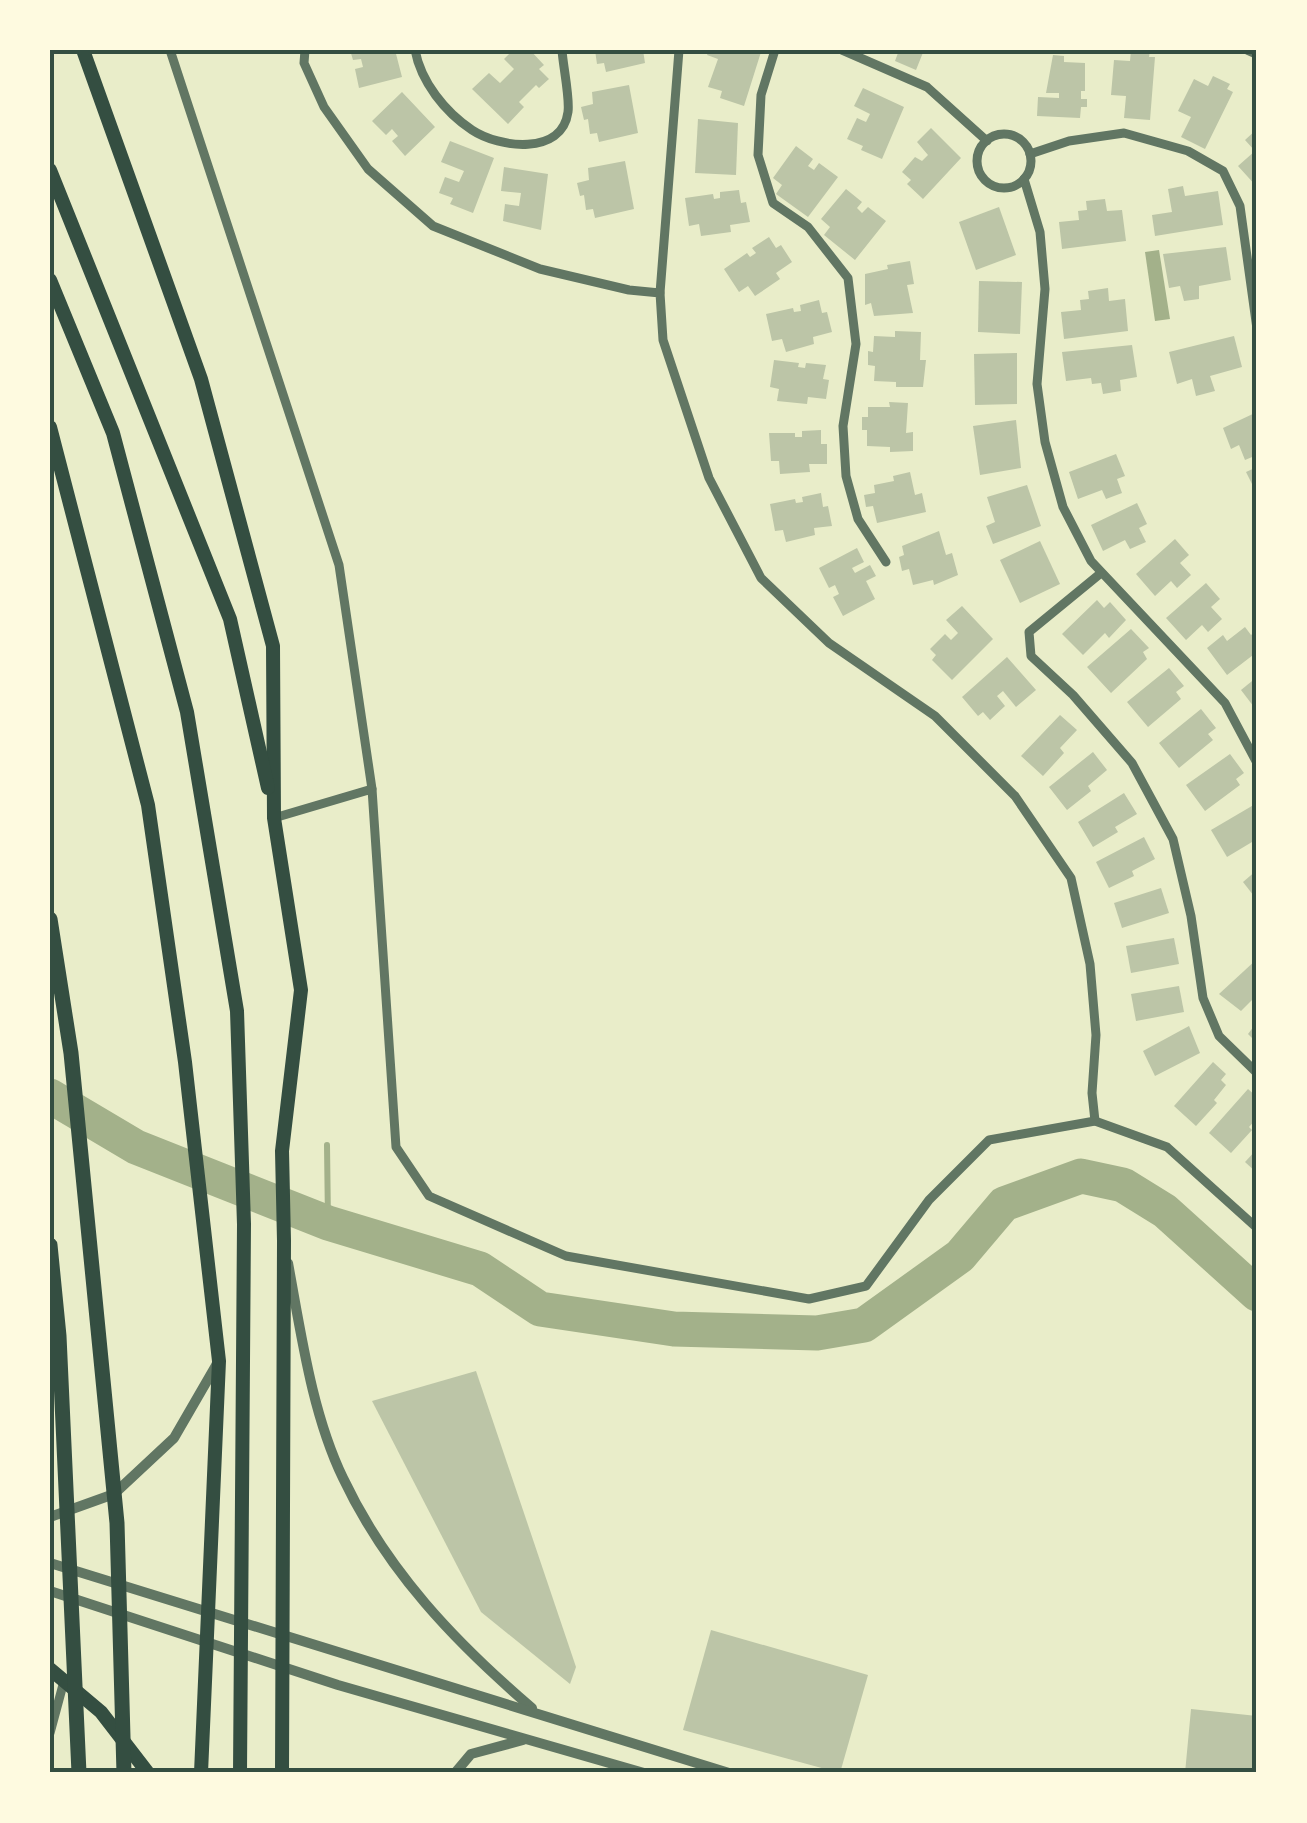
<svg xmlns="http://www.w3.org/2000/svg" width="1307" height="1823" font-family="Montserrat,sans-serif">
<rect width="100%" height="100%" fill="#e9edc9"/>
<!-- water -->
<polygon fill="#a3b18a" points="1159,250 1170,319 1155,321 1145,252"/>
<g fill="none" stroke-linecap="round" stroke-linejoin="round">
<!-- stream -->
<polyline stroke="#a3b18a" stroke-width="6" points="327,1145 328,1223"/>
<!-- river -->
<polyline stroke="#a3b18a" stroke-width="35" points="50,1096 136,1147 328,1223 480,1269 540,1309 674,1329 817,1333 864,1325 960,1256 1004,1204 1081,1176 1123,1185 1165,1211 1257,1294"/>
</g>
<!-- building -->
<g fill="#bcc5a7">
<polygon points="350,50 395,50 402,77 359,88 355,69 363,67 361,59 353,60"/>
<polygon points="513,50 530,50 544,65 539,69 549,79 539,88 536,85 519,102 524,107 508,124 472,89 489,73 500,83 514,69 504,59"/>
<polygon points="595,50 643,50 645,63 606,72 604,63 597,64"/>
<polygon points="709,50 761,52 744,106 720,98 722,91 708,87 718,59 707,55"/>
<polygon points="890,50 924,50 916,70 895,61 898,53"/>
<polygon points="1131,50 1150,51 1149,57 1155,57 1150,120 1124,118 1126,96 1111,95 1114,60 1130,61"/>
<polygon points="1053,55 1064,56 1064,62 1085,63 1085,91 1081,91 1081,99 1087,99 1087,107 1081,107 1080,118 1037,116 1038,97 1059,98 1059,93 1046,93"/>
<polygon points="1213,76 1230,84 1227,89 1233,92 1205,149 1181,137 1191,117 1178,111 1194,79 1208,86"/>
<polygon points="629,85 638,133 599,142 597,133 590,134 588,119 584,120 581,107 593,104 592,92"/>
<polygon points="863,88 904,107 882,159 861,150 863,146 847,139 857,118 866,122 870,114 854,106"/>
<polygon points="402,92 435,127 405,156 392,141 398,136 392,129 386,135 372,121"/>
<polygon points="698,119 738,123 736,175 695,173"/>
<polygon points="931,128 961,158 923,199 907,184 911,180 902,172 915,157 922,161 928,155 917,142"/>
<polygon points="1257,129 1257,187 1238,166 1255,151 1245,140"/>
<polygon points="450,141 494,158 473,213 450,204 453,198 439,193 445,177 459,182 464,171 441,162"/>
<polygon points="796,146 813,159 808,166 814,170 819,163 838,177 808,217 776,194 782,185 773,178"/>
<polygon points="625,161 634,209 595,218 593,209 586,210 584,195 580,196 577,183 589,180 588,168"/>
<polygon points="504,167 548,174 541,230 503,221 505,204 519,206 521,193 501,191"/>
<polygon points="1183,186 1185,196 1218,191 1223,225 1155,236 1152,215 1172,212 1168,189"/>
<polygon points="846,189 862,202 857,208 862,213 868,207 886,221 855,260 824,235 830,227 821,219"/>
<polygon points="739,190 741,203 746,202 750,222 730,225 731,232 701,236 699,224 689,226 685,198 713,194 714,199 720,198 720,192"/>
<polygon points="1105,199 1107,211 1122,210 1126,241 1062,249 1059,222 1079,220 1078,211 1087,210 1086,201"/>
<polygon points="999,207 1016,255 976,270 959,222"/>
<polygon points="769,237 776,248 781,245 792,262 776,273 780,279 755,296 748,286 739,292 724,269 747,253 750,257 756,253 752,248"/>
<polygon points="1226,247 1231,280 1199,286 1199,299 1184,301 1180,286 1169,288 1163,254"/>
<polygon points="910,261 914,284 907,285 913,313 874,316 871,303 865,305 865,274 888,269 887,265"/>
<polygon points="979,281 1022,282 1020,334 978,332"/>
<polygon points="1108,288 1109,301 1125,299 1128,331 1064,339 1061,312 1081,310 1080,300 1089,299 1088,291"/>
<polygon points="819,300 822,313 827,312 832,332 813,337 814,344 786,352 782,339 772,341 766,314 793,308 794,312 801,311 800,305"/>
<polygon points="895,331 921,332 920,360 926,360 923,387 896,387 896,382 874,381 875,366 868,365 868,351 873,352 874,336 895,337"/>
<polygon points="1234,336 1242,367 1210,376 1215,391 1196,396 1192,379 1177,384 1169,352"/>
<polygon points="1132,345 1137,377 1120,380 1121,391 1103,394 1101,383 1092,384 1091,378 1066,381 1062,352"/>
<polygon points="1017,353 1017,404 975,405 974,354"/>
<polygon points="774,360 799,363 798,367 805,368 806,363 826,365 823,379 829,380 826,399 808,397 807,404 777,401 779,389 770,387"/>
<polygon points="889,402 908,403 906,433 913,432 913,451 890,452 890,447 867,446 867,430 862,430 862,417 868,417 868,407 890,407"/>
<polygon points="1257,412 1257,455 1245,460 1239,445 1231,449 1223,428"/>
<polygon points="1016,420 1021,468 980,475 973,426"/>
<polygon points="821,430 821,444 827,444 827,464 809,464 810,472 780,474 779,461 771,461 769,433 795,433 795,437 802,437 802,431"/>
<polygon points="1116,454 1125,476 1117,479 1122,493 1106,499 1102,490 1078,499 1069,472"/>
<polygon points="1257,467 1257,494 1246,472"/>
<polygon points="910,472 915,495 922,493 926,512 877,523 873,506 866,507 864,495 875,493 874,485 894,481 893,476"/>
<polygon points="1027,485 1041,526 993,544 986,526 995,522 987,497"/>
<polygon points="821,493 823,507 828,506 832,526 814,528 815,535 786,542 783,530 775,531 770,504 795,499 796,503 803,502 802,497"/>
<polygon points="1137,503 1147,524 1139,528 1146,542 1130,549 1125,540 1103,551 1091,525"/>
<polygon points="939,531 946,555 952,553 958,575 934,585 933,580 913,585 909,569 902,571 899,557 904,555 902,546"/>
<polygon points="1175,539 1189,555 1180,563 1191,575 1177,588 1171,581 1155,596 1136,574"/>
<polygon points="1040,541 1060,584 1020,603 1000,560"/>
<polygon points="857,548 864,562 852,568 855,573 870,565 876,576 866,581 875,599 843,616 833,597 839,594 835,585 829,588 819,568"/>
<polygon points="1206,583 1220,599 1211,607 1222,619 1208,632 1202,625 1186,640 1166,618"/>
<polygon points="1097,600 1104,608 1110,602 1126,620 1109,638 1105,633 1083,655 1062,634"/>
<polygon points="962,606 993,639 952,680 932,660 936,655 930,649 945,634 951,640 958,633 946,620"/>
<polygon points="1245,627 1251,635 1257,630 1257,652 1227,675 1207,648 1223,635 1227,641"/>
<polygon points="1131,629 1149,648 1143,652 1147,659 1111,693 1087,667"/>
<polygon points="1007,657 1036,690 1016,707 1003,691 997,696 1005,706 990,720 983,712 978,716 962,697"/>
<polygon points="1169,668 1184,686 1176,692 1181,699 1148,727 1127,702"/>
<polygon points="1257,677 1257,711 1241,690"/>
<polygon points="1201,709 1216,728 1208,734 1213,740 1179,768 1159,743"/>
<polygon points="1060,715 1077,730 1060,748 1064,753 1043,776 1021,756"/>
<polygon points="1093,752 1107,770 1088,786 1091,791 1067,810 1049,787"/>
<polygon points="1230,754 1244,773 1236,779 1240,785 1205,811 1186,785"/>
<polygon points="1124,793 1137,814 1115,827 1118,832 1093,847 1078,822"/>
<polygon points="1257,803 1257,839 1227,857 1211,830"/>
<polygon points="1144,837 1155,859 1132,871 1134,876 1109,888 1096,862"/>
<polygon points="1257,870 1257,900 1243,882"/>
<polygon points="1161,888 1169,913 1122,928 1114,903"/>
<polygon points="1174,938 1179,964 1131,973 1126,946"/>
<polygon points="1257,959 1257,995 1241,1011 1219,994"/>
<polygon points="1179,986 1184,1012 1136,1021 1131,994"/>
<polygon points="1257,1022 1257,1043 1248,1034"/>
<polygon points="1189,1026 1200,1053 1155,1076 1143,1051"/>
<polygon points="1213,1062 1226,1074 1221,1080 1226,1085 1214,1100 1217,1103 1196,1126 1174,1106"/>
<polygon points="1248,1089 1257,1097 1257,1118 1249,1127 1252,1130 1231,1153 1209,1133"/>
<polygon points="1257,1149 1257,1173 1245,1162"/>
<polygon points="476,1371 576,1667 570,1684 481,1612 372,1401"/>
<polygon points="711,1630 868,1675 840,1773 683,1730"/>
<polygon points="1191,1709 1257,1716 1257,1773 1185,1773"/>
</g>
<g fill="none" stroke-linecap="round" stroke-linejoin="round">
<!-- minor -->
<g stroke="#617663" stroke-width="9">
<polyline points="170,50 339,565 372,789"/>
<polyline points="305,50 304,63 324,107 368,169 433,226 540,269 629,290 660,293 663,340 709,478 761,578 829,643 935,716 1015,796 1071,878 1090,964 1096,1035 1092,1093 1095,1121"/>
<path d="M415,50C421,82 445,112 472,130C499,148 562,156 568,112C570,98 563,66 562,50"/>
<polyline points="775,50 761,95 758,155 773,203 808,227 848,278 856,344 843,426 846,476 858,519 886,562"/>
<polyline points="842,50 927,87 987,141"/>
<circle cx="1004" cy="161" r="27"/>
<polyline points="1030,154 1069,141 1124,133 1188,151 1223,171 1240,206 1257,329"/>
<polyline points="1024,179 1040,232 1045,289 1037,384 1045,442 1063,507 1091,561 1225,703 1257,763"/>
<polyline points="660,293 679,50"/>
<polyline points="1101,573 1029,632 1031,656 1073,695 1132,763 1173,839 1191,916 1203,998 1219,1036 1257,1073"/>
<polyline points="274,818 372,789 396,1147 429,1196 566,1256 809,1299 866,1286 929,1200 989,1140 1095,1121 1167,1147 1257,1228"/>
<polyline points="50,1733 64,1681 61,1680"/>
</g>
<!-- tertiary -->
<g stroke="#617663" stroke-width="10">
<polyline points="1248,50 1257,54"/>
<path d="M288,1263C301,1333 312,1414 343,1478C387,1571 455,1642 532,1708"/>
<polyline points="50,1517 114,1494 174,1438 218,1362"/>
<polyline points="50,1563 729,1773"/>
<polyline points="50,1591 338,1685 644,1773"/>
<polyline points="455,1773 471,1754 523,1740"/>
</g>
<!-- trunk -->
<g stroke="#344e41" stroke-width="14">
<polyline points="83,50 201,379 273,646 274,818 301,990 282,1151 284,1241 282,1773"/>
<polyline points="50,170 230,619 268,788"/>
<polyline points="50,280 113,433 187,712 237,1011 244,1224 240,1773"/>
<polyline points="50,427 148,805 185,1062 219,1361 201,1773"/>
<polyline points="50,1669 101,1712 148,1773"/>
</g>
<!-- motorway -->
<g stroke="#344e41" stroke-width="15">
<polyline points="50,919 71,1053 117,1523 124,1773"/>
<polyline points="50,1245 59,1336 79,1773"/>
</g>
</g>
<!-- border -->
<rect width="1307" height="1823" fill="none" stroke="#fefae0" stroke-width="105"/>
<rect x="52" y="52" width="1202" height="1718" fill="none" stroke="#344e41" stroke-width="4"/>
</svg>
